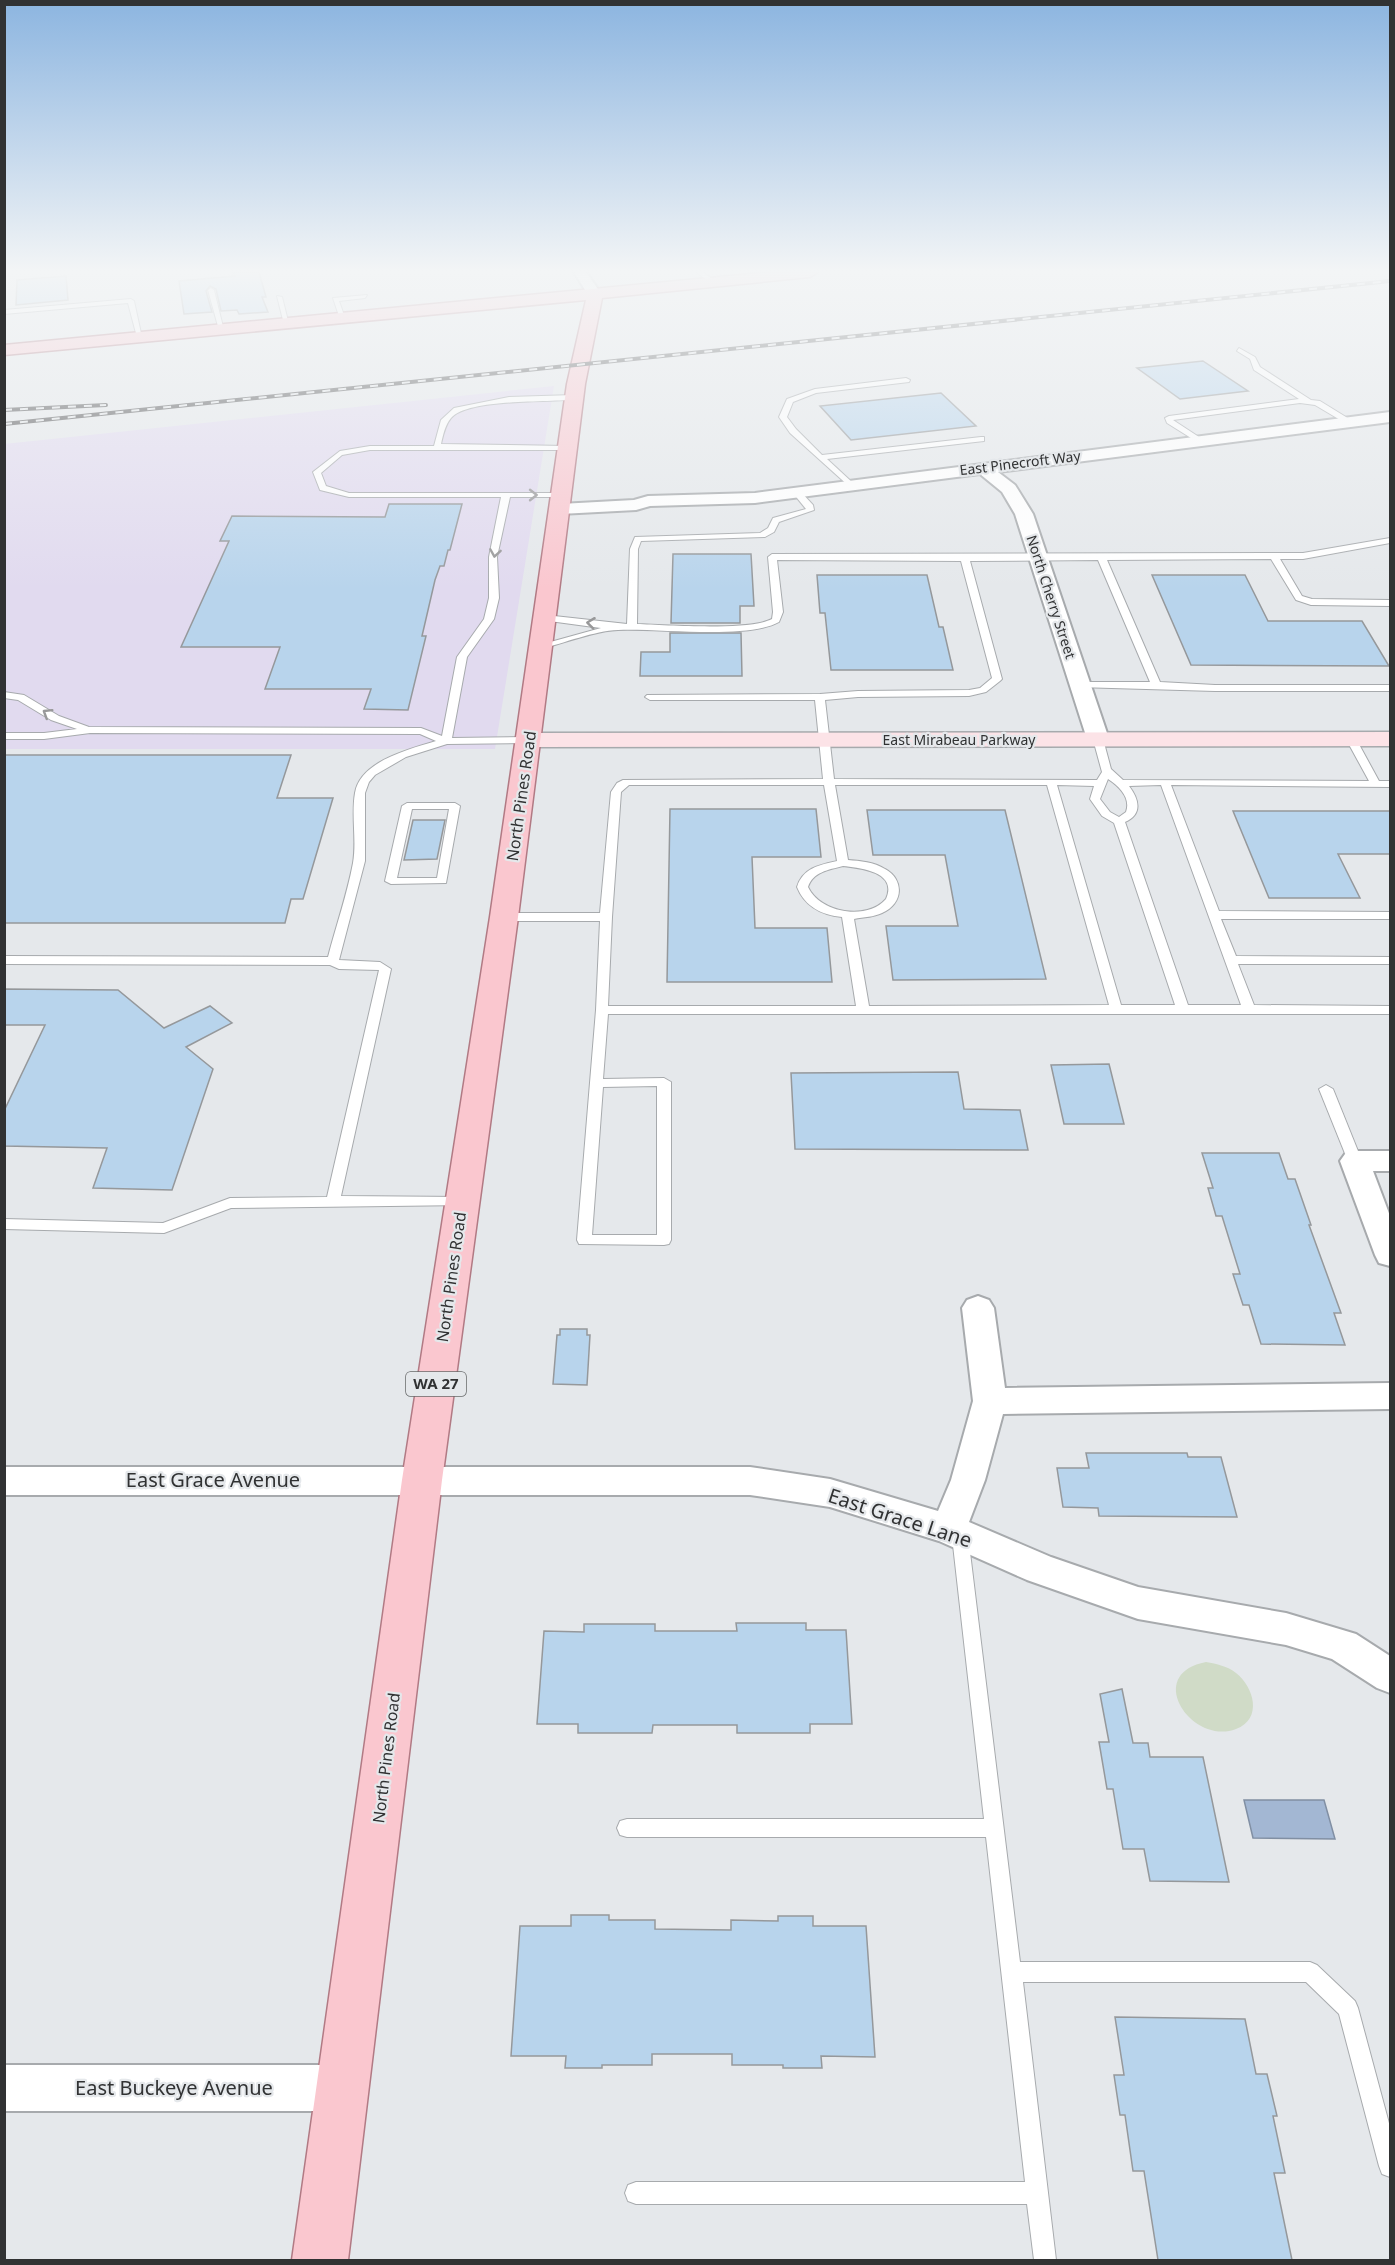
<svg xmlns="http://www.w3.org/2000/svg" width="1395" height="2265" font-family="'Noto Sans',sans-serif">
<rect width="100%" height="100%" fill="#e5e8eb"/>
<!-- education -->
<polygon fill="#e1daef" points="554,386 495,749 5,749 4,444"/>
<!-- green -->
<path fill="#d0dbc7" d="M1206,1662C1217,1664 1227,1666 1236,1673C1254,1687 1263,1719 1236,1729C1192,1746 1143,1674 1206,1662Z"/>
<!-- water -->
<polygon fill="#a3b7d3" stroke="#818fa3" stroke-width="1.5" points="1244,1800 1324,1800 1335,1839 1253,1838"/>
<!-- building -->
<g fill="#b8d4ec" stroke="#95989b" stroke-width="1.5">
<polygon points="233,272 259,272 266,297 262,297 268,312 239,314 237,310 221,311 216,289 210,286 206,291 212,312 184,314 179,281 235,276"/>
<polygon points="66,276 68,300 16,305 17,280"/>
<polygon points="1203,361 1248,391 1180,399 1137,368"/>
<polygon points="941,393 976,426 851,440 820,406"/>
<polygon points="389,504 462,504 450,550 448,550 444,566 440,566 435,580 422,636 426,636 408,710 364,709 371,689 265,689 280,647 181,647 229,541 220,541 232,516 385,517"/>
<polygon points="673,554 751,554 754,606 740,606 740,623 671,623"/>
<polygon points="817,575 927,575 939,627 943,627 953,670 831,670 825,613 820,613"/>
<polygon points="1152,575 1245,575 1268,621 1362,621 1389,666 1191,665"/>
<polygon points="670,633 741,633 742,676 640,676 641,652 670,652"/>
<polygon points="4,755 291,755 277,798 333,798 303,899 291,899 285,923 4,923"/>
<polygon points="670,809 816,809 821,857 752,857 755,928 827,928 832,982 667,982"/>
<polygon points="867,810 1005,810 1046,979 893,980 886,926 958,926 945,855 873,855"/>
<polygon points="1233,811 1390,811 1390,854 1338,854 1360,898 1269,898"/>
<polygon points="413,820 445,820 437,859 404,860"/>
<polygon points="4,989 118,990 164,1028 210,1006 232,1023 186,1047 213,1069 172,1190 93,1188 107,1148 4,1146 4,1111 45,1025 4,1025"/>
<polygon points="1109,1064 1124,1124 1064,1124 1051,1065"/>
<polygon points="958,1072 964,1109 1020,1110 1028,1150 795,1149 791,1073"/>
<polygon points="1202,1153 1279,1153 1288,1179 1295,1179 1311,1225 1309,1225 1341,1313 1334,1313 1345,1345 1261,1344 1249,1305 1243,1305 1233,1274 1240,1274 1222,1216 1216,1216 1208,1188 1213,1188"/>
<polygon points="560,1329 587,1329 587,1335 590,1335 587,1385 553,1384 557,1335 560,1335"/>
<polygon points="1086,1453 1187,1453 1188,1457 1221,1457 1237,1517 1099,1516 1098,1508 1063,1507 1057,1468 1089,1468"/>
<polygon points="736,1623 806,1623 806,1630 846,1630 852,1724 810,1724 810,1733 737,1733 737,1725 653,1725 652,1733 578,1733 578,1724 537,1724 544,1631 584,1632 584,1624 655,1624 655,1631 737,1631"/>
<polygon points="1122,1689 1133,1743 1148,1743 1150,1757 1203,1757 1229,1882 1150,1881 1144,1849 1123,1849 1113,1789 1107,1789 1099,1742 1109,1742 1100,1694"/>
<polygon points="571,1915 609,1915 609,1920 655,1920 655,1929 731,1930 731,1920 778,1921 778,1916 813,1916 813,1926 866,1926 875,2057 821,2056 822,2068 783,2068 783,2065 732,2065 732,2054 652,2054 652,2065 602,2065 602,2068 565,2068 566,2056 511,2056 520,1926 571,1926"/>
<polygon points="1115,2017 1245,2019 1256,2074 1267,2074 1277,2116 1273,2116 1285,2173 1274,2173 1292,2260 1158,2260 1144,2171 1133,2171 1125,2115 1120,2115 1114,2075 1124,2075"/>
</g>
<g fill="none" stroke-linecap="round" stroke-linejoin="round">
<defs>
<g id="lane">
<polygon points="696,272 703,272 717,283 712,284"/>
<polygon points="211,288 214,290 224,331 219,330 208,290"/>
<polygon points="367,295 365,298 339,301 345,318 340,319 333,298"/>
<polygon points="277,296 282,297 289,325 284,324"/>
<polygon points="131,299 134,301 142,338 137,337 128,303 4,314 4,310"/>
<polygon points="1239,348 1255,357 1260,367 1311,400 1320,401 1354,422 1347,424 1315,405 1300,403 1173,420 1202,439 1203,441 1199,443 1167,423 1165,418 1169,416 1299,399 1254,370 1250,359 1237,351"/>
<polygon points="906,378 910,380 909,382 816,393 793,402 787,417 796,429 822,455 981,437 984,437 984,441 827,459 854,484 854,488 851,488 790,433 779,417 787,399 815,389"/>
<path d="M574,395H577V399C550,403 469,398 451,418C445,425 443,435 441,444L567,446H570V450H370L342,455L321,473L326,486L349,493H561L565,495L561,497H510L497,557L499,598L494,619L467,657L452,738L528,737L533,740L528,743L447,744L406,757L375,775L369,782L365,793V861L339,960L380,962L391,969L341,1196L462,1197L467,1199L469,1202L467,1205L231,1208L164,1233L4,1229V1219L163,1223L230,1198L327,1197L379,970L339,969L330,965L4,964V956L328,957C336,926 347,895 353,863C357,840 351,816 355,793C360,761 410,749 436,741L420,734L90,733L44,739H4V733H44L77,729L51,720L18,700L4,698V692L24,695L59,716L89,727L421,728L442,736L457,657L484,619L489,598V557L501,497H349L320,490L313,472L340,451L370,446H434L441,420L454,408L509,397Z"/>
<path d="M794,491H800L813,505L814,510L779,522L774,532L765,537L641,541L638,549L637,624C666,625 749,631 772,619L773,612L768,557L772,554L1303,553L1390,538V543L1303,559H1280L1302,596L1312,599L1390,600V606L1311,605L1296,600L1271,559L1107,560L1160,682L1215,685H1390V691H1215L1077,687V683L1080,682H1150L1098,560L970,561L1002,679L1000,681L986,692L969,696L858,697L825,700L834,779L1097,780L1102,772L1093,739L1098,736L1103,739L1111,769L1123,780L1369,781L1346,739L1347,737H1355L1379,781H1390V787L1171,785L1219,911L1390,912V919H1221L1236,956L1390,957V964H1238L1254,1005L1390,1006V1014H608L603,1079L664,1078L671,1082V1240L669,1244L664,1245L579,1244L577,1240L596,1010L600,921H504L498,917L504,913H600L611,792L617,783L623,780L823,779L815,700H650L645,697L647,695L820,694L858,691L969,690L980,688L992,678L961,561L777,560L783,612L779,622C747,640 658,628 618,630C594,631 564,643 541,649L536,646L601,628L542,620V616L545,615L627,624L630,549L635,537L760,533L768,528L773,518L806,509L793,493ZM1108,779C1120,787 1131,798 1126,812L1119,817L1110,812L1100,799ZM629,785H824L837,861C819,865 803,868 797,887C805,907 822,915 842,917L856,1006H608L612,917L621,792ZM835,785H1047L1109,1005L869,1006L854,919C864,917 874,917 882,913C903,904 905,880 885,869C874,862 860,861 848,860ZM1057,785L1094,786L1090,799L1102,816L1114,823L1175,1005H1121ZM1161,785L1241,1005H1188L1125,822C1143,814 1139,799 1129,786ZM843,866C861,868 898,872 886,899C867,921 820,913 808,887C813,872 828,870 843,866ZM657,1086V1235H592L603,1087Z"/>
<path d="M407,803H455L460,806L446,883L391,884L385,881L402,806ZM412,809H449L437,878H397Z"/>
<polygon points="1326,1085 1333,1089 1362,1161 1360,1164 1355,1166 1348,1161 1319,1089"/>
<polygon points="960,1529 966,1531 968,1536 1020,1962 1310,1962 1317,1965 1355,2001 1358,2008 1390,2127 1390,2177 1382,2174 1379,2166 1339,2014 1306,1982 1023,1982 1056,2260 1034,2260 1027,2204 636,2204 628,2201 625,2193 628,2185 636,2182 1025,2182 986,1837 627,1837 620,1835 617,1828 620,1821 627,1819 984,1819 952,1536 954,1531"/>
</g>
<g id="street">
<polygon points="574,272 586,272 602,295 600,298 590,298"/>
<polygon points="1390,412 1390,422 998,472 1015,485 1033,514 1109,739 1106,744 1098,745 1090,744 1087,739 1015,514 1002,492 980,474 755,503 650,506 636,510 560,514 554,513 551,509 554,505 560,504 634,500 648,496 755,493"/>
<polygon points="1355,1151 1390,1151 1390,1171 1373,1171 1390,1216 1390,1266 1379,1263 1375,1255 1340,1161 1345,1154"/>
<polygon points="978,1296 989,1300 994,1308 1005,1388 1390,1383 1390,1409 1003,1414 985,1480 969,1522 1051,1557 1138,1587 1286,1613 1356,1634 1390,1656 1390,1693 1377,1688 1332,1659 1286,1645 1138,1619 1027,1580 939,1541 830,1507 750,1495 4,1495 4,1467 750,1467 830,1479 938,1511 951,1480 973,1401 962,1308 967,1300"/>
<polygon points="4,2065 344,2065 360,2072 367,2088 360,2104 344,2111 4,2111"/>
</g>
<polygon id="secondary" points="1390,732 1390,746 528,747 519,745 516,740 519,735 528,733"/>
<polygon id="primary" points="771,272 818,272 810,277 602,298 585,384 518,917 442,1480 348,2260 292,2260 402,1480 490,917 567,384 586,300 4,355 4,345"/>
</defs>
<!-- lane casing -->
<use href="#lane" stroke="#a7aaad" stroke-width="2"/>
<!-- street casing -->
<use href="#street" stroke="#a7aaad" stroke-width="4"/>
<!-- secondary casing -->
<use href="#secondary" stroke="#a7aaad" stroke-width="3"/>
<!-- primary casing -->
<use href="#primary" stroke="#b17a84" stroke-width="3"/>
<!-- lane -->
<use href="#lane" fill="#fff" fill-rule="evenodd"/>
<!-- street -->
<use href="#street" fill="#fff" fill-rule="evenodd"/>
<!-- secondary -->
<use href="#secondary" fill="#fce3e7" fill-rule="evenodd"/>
<!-- primary -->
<use href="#primary" fill="#fac7cf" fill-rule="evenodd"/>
<defs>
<g id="rail">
<polyline points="4,410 106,405"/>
<polyline points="4,424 1390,281"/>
</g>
</defs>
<!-- rail casing -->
<use href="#rail" stroke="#565759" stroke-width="4"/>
<!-- rail -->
<use href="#rail" stroke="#e5e8eb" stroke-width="2" stroke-dasharray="8" stroke-linecap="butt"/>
</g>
<!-- one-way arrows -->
<defs><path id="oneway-chevron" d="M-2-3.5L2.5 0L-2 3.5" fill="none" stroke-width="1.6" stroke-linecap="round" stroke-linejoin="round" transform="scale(1.5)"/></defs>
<g stroke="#989899">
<use href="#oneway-chevron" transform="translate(533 495)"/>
<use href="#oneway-chevron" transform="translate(495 553) rotate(99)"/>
<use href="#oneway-chevron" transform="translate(591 623) rotate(-173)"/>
<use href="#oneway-chevron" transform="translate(47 713) rotate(-148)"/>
</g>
<!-- sky -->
<linearGradient id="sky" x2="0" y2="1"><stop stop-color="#8cb5e0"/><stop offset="0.46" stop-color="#f3f5f6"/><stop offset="1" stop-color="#f3f5f6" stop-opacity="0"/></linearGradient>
<rect width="1395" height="589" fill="url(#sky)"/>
<g text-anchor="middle" stroke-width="4.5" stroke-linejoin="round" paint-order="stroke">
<!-- far-street labels -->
<g font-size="14" fill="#313233" stroke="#e5e8eb">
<text transform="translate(1020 463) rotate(-7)" y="5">East Pinecroft Way</text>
<text transform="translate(1051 597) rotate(72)" y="5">North Cherry Street</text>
<text x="959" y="745">East Mirabeau Parkway</text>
</g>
<!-- shield labels -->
<rect fill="#e5e8eb" stroke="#67696a" stroke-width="1.5" x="406" y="1372" width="60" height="24" rx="4.5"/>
<g font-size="15" font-weight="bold" fill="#313233">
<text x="436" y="1389">WA 27</text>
</g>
<!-- street labels -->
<g font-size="16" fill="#313233" stroke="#e5e8eb">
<text transform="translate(521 796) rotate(-82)" y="6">North Pines Road</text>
<text transform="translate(451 1277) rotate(-82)" y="6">North Pines Road</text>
<text transform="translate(386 1758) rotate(-83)" y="6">North Pines Road</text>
</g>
<!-- near-street labels -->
<g font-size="20" fill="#313233" stroke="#e5e8eb">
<text x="213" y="1487">East Grace Avenue</text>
<text transform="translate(900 1518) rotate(18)" y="7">East Grace Lane</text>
<text x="174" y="2095">East Buckeye Avenue</text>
</g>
</g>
<!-- border -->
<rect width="1395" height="2265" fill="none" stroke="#313233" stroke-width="12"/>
</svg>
